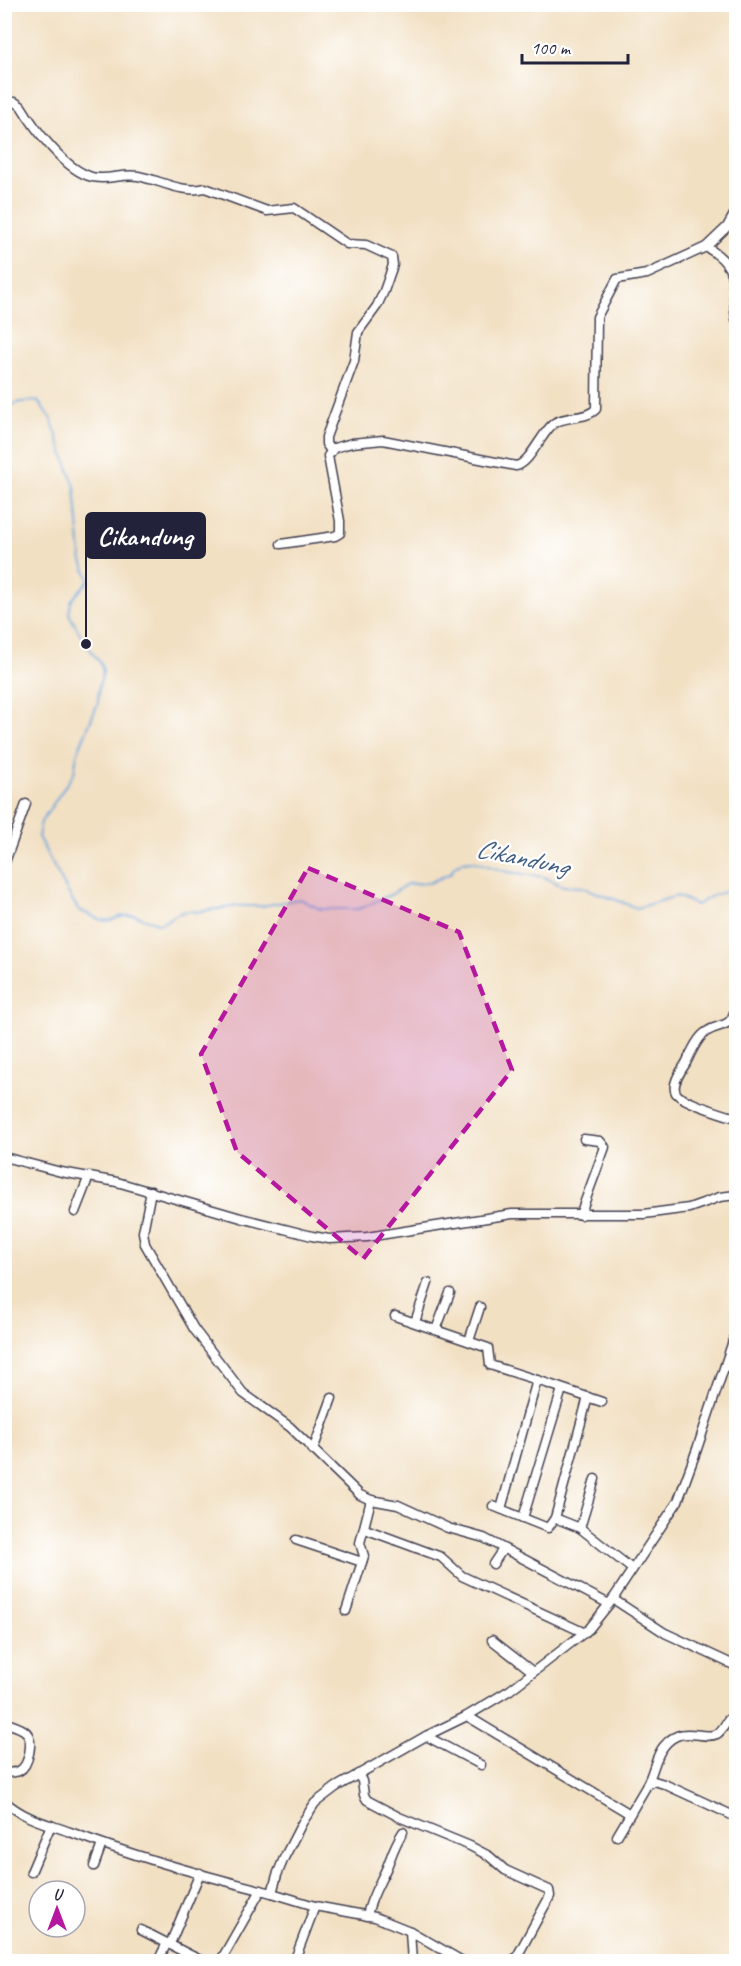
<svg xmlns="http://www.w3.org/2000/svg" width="741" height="1966" font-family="Caveat,sans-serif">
<rect width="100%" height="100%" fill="#fff"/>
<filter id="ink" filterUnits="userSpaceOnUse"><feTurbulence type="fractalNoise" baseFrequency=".0167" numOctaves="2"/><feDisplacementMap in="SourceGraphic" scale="12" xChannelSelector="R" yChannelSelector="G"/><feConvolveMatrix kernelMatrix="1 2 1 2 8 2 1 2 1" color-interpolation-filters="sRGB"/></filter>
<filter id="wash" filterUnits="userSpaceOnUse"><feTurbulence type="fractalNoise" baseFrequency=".008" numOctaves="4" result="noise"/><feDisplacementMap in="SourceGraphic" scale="24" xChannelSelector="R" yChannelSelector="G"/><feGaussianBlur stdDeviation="1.35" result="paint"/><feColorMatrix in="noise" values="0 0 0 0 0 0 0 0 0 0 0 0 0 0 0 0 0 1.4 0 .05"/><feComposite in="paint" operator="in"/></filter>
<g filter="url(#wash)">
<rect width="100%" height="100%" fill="#f2e0c3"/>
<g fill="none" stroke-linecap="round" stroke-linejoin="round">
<!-- stream -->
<path stroke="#6aa5da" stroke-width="2" d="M4,407L21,402L38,401L51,419L75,487L81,556C82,565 87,571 89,580L71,601L69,614L86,644L101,664L103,672L99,686L98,703L77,754L74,773L41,822L38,837L71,898L79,910L101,920L110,921L119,917L134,915L161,924C172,917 183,908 196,912L238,906H262L300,899L320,909H359L392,894L407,884L429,883L451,873L454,867L462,862L472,861L508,872L544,877L563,886L582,887L637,908L677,896L697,905C707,898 724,888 736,894"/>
</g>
</g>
<g filter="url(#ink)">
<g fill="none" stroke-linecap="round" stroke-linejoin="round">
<defs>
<g id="street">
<path d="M4,108L9,103L15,102L21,106C35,129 65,170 92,177C107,181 123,173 138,176C160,180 182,194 205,188L267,211L294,208L347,244L366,245L392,257L393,265L384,291L377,306L358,332L354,361L326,437V444L331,451"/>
<path d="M706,247C741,267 731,284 736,319"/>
<path d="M281,544L335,536L340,533V521L328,456L334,448L352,443L383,440L516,466C530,463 541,434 553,424C564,415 586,420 596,409L597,317L617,279L647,274L706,247L727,227L736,211"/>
<polyline points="4,865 26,804"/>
<path d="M736,1006C730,1031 723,1021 706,1032C697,1038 691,1053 686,1063C681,1071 671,1084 676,1093C680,1101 726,1115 736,1118"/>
<polyline points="4,1157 61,1172 117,1182 241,1218 312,1236 329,1239 367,1237 512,1214 644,1214 689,1208 720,1197 736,1195"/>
<polyline points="151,1191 143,1232 145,1244 194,1329 243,1393 290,1427 360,1495 371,1500 398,1505 448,1528 484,1538 609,1604"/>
<polyline points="75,1212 89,1176"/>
<polyline points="580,1215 605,1147 600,1141 584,1139"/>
<polyline points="395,1316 488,1348 490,1365 537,1380"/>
<polyline points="415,1322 428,1283"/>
<polyline points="436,1330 450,1293"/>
<polyline points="469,1341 480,1307"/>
<polyline points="313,1450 332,1398"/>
<polyline points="595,1479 580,1528 632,1569"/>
<polyline points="493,1506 548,1528 555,1518 580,1528"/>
<polyline points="501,1509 537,1380 602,1402"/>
<polyline points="523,1518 562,1389"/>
<polyline points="555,1518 588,1397"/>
<polyline points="365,1529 441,1557 462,1576 585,1633"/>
<polyline points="296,1540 362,1562"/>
<polyline points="493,1564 503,1549"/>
<polyline points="613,1599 665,1633 736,1666"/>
<polyline points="346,1611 364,1556 360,1543 371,1500"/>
<polyline points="492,1640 533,1672"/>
<polyline points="467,1716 630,1814 647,1785 654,1781 664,1784 736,1817"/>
<path d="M4,1722C11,1725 21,1727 26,1732C34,1740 29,1766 19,1771C15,1773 9,1772 4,1773"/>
<polyline points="426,1736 481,1765"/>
<polyline points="358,1774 362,1781 364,1795 367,1800 399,1817 470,1846 489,1856 505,1870 549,1890 550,1896 514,1962"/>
<path d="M647,1784C654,1772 655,1756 664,1746C683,1723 702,1741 717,1734C722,1731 725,1724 729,1719"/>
<path d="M4,1801C27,1820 43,1822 70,1832C136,1857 204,1876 272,1893"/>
<polyline points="617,1836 630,1814"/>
<polyline points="94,1866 102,1844"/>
<polyline points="31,1872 51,1825"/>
<path d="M367,1916C370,1898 380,1883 387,1867C392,1854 395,1844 403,1832"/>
<polyline points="141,1930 204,1962"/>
<polyline points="410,1931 412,1962"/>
<polyline points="170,1944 200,1873"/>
<polyline points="161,1962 161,1955 167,1943"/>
<polyline points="220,1962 261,1890"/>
<polyline points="294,1962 315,1906"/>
<polyline points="464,1962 410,1931 375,1917 315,1906 272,1893 277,1875 284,1858 302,1823 315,1803 336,1787 426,1736 467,1716 510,1690 589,1629 613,1599 678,1501 697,1449 736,1332"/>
</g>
</defs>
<!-- street casing -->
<use href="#street" stroke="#413e4f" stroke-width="11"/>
<!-- street -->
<use href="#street" stroke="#fff" stroke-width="8"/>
</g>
</g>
<!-- marked area -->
<path fill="#b5179e" fill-opacity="0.2" stroke="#b5179e" stroke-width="4.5" stroke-dasharray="12 8" stroke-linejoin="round" d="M308,868L459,932L512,1070L363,1259L237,1152L201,1054Z"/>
<g text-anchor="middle" stroke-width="4.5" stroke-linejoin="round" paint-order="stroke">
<!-- water labels -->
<g font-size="27" font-style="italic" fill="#425d83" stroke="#fff">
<text transform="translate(522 857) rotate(12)" y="9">Cikandung</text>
</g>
</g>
<!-- callouts -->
<path fill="none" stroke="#22223b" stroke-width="2" d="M86 644L86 535"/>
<circle fill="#22223b" stroke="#fff" stroke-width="2" cx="86" cy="644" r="6"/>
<rect fill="#22223b" stroke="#22223b" stroke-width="2" x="86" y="513" width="119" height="45" rx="6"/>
<g font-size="27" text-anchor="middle" font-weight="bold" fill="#fff">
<text x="145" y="545">Cikandung</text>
</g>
<!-- margin -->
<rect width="741" height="1966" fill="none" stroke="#fff" stroke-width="24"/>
<!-- north arrow -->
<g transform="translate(57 1909)"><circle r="28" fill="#ffffff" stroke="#a7a7b1" stroke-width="1.5"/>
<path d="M0-4.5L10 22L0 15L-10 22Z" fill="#b5179e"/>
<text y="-9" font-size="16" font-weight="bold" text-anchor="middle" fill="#22223b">U</text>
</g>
<!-- scale -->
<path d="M522 54v9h106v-9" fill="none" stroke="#22223b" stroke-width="3"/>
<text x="531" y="54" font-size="18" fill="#22223b" stroke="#ffffff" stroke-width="4.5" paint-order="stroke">100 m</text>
</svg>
